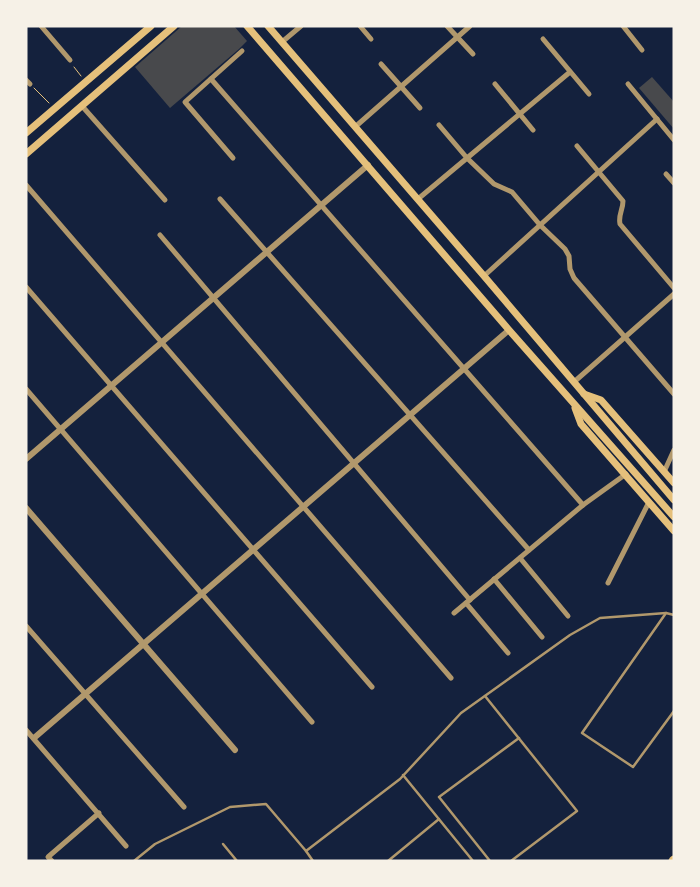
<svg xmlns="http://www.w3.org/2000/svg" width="700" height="887" font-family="'Fira Sans Condensed',sans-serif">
<rect width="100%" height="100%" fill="#14213d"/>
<!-- building -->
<g fill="#48494c">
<polygon points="182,26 234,26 247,41 239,49 170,108 135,67"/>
<polygon points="652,77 674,102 674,129 639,88"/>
</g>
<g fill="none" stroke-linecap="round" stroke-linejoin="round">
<!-- path -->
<g stroke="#e5c07b" stroke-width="1">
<polyline points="74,67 81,76"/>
<polyline points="34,88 49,103"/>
</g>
<!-- service -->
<g stroke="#b1986c" stroke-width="2.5">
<polyline points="674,615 666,613 582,733 633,767 674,711"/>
<polyline points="485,696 577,811 511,861"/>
<polyline points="403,775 473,861"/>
<polyline points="223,844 237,861"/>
<polyline points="306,851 313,861"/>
<polyline points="134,861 155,844 230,807 266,804 306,851 400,779 461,713 570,635 600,618 666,613"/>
<polyline points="388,861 439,819"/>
<polyline points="490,861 439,797 519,738"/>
</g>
<!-- minor -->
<g stroke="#b1986c" stroke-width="5">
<polyline points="41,26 70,60"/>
<polyline points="360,26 371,39"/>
<polyline points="447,26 473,54"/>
<polyline points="623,26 642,50"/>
<polyline points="543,39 589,94"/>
<polyline points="282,42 301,26"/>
<polyline points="381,64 420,108"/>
<polyline points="211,79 583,505"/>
<polyline points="26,80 30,84"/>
<polyline points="495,84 533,130"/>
<polyline points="628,84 674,140"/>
<polyline points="82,106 165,200"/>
<polyline points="439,125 467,158 494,184 512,192 540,225 565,249 569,256 570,269 574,278 674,394"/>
<polyline points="355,127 470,26"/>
<path d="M577,146L623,201C623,210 618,215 620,224L674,288"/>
<polyline points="233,158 185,102 242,51"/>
<polyline points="666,174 674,183"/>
<polyline points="26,185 451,678"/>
<polyline points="220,199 529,550"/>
<polyline points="418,199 570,72"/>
<polyline points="160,235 470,600"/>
<polyline points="484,276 657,119"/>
<polyline points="26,287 372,687"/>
<polyline points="574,382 674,294"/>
<polyline points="26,389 312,722"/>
<polyline points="664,472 674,450"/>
<polyline points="520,558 568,616"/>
<polyline points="494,579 542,637"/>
<polyline points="608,583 649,502"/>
<polyline points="466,603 508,653"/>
<polyline points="454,613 583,505 626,474"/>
<polyline points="26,626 184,807"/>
<polyline points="26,730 126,846"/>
<polyline points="52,861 48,857 99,813"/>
</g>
<!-- tertiary -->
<g stroke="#b1986c" stroke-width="6">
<polyline points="26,459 368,165"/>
<polyline points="26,508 235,750"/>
<polyline points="34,738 509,330"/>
</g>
<!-- secondary -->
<g stroke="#e5c07b" stroke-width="7">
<polyline points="247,26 509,330 674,517"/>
<polyline points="268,26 484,276 674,500"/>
<polyline points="26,133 151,26"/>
<polyline points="26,154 174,26"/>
<polyline points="584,394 601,400 674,483"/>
<polyline points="575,408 581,424 674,531"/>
</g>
<!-- trunk -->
<polyline stroke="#e5c07b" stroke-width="9" points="673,861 674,860"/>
</g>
<!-- border -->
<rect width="700" height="887" fill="none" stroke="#f6f1e7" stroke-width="55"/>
</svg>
